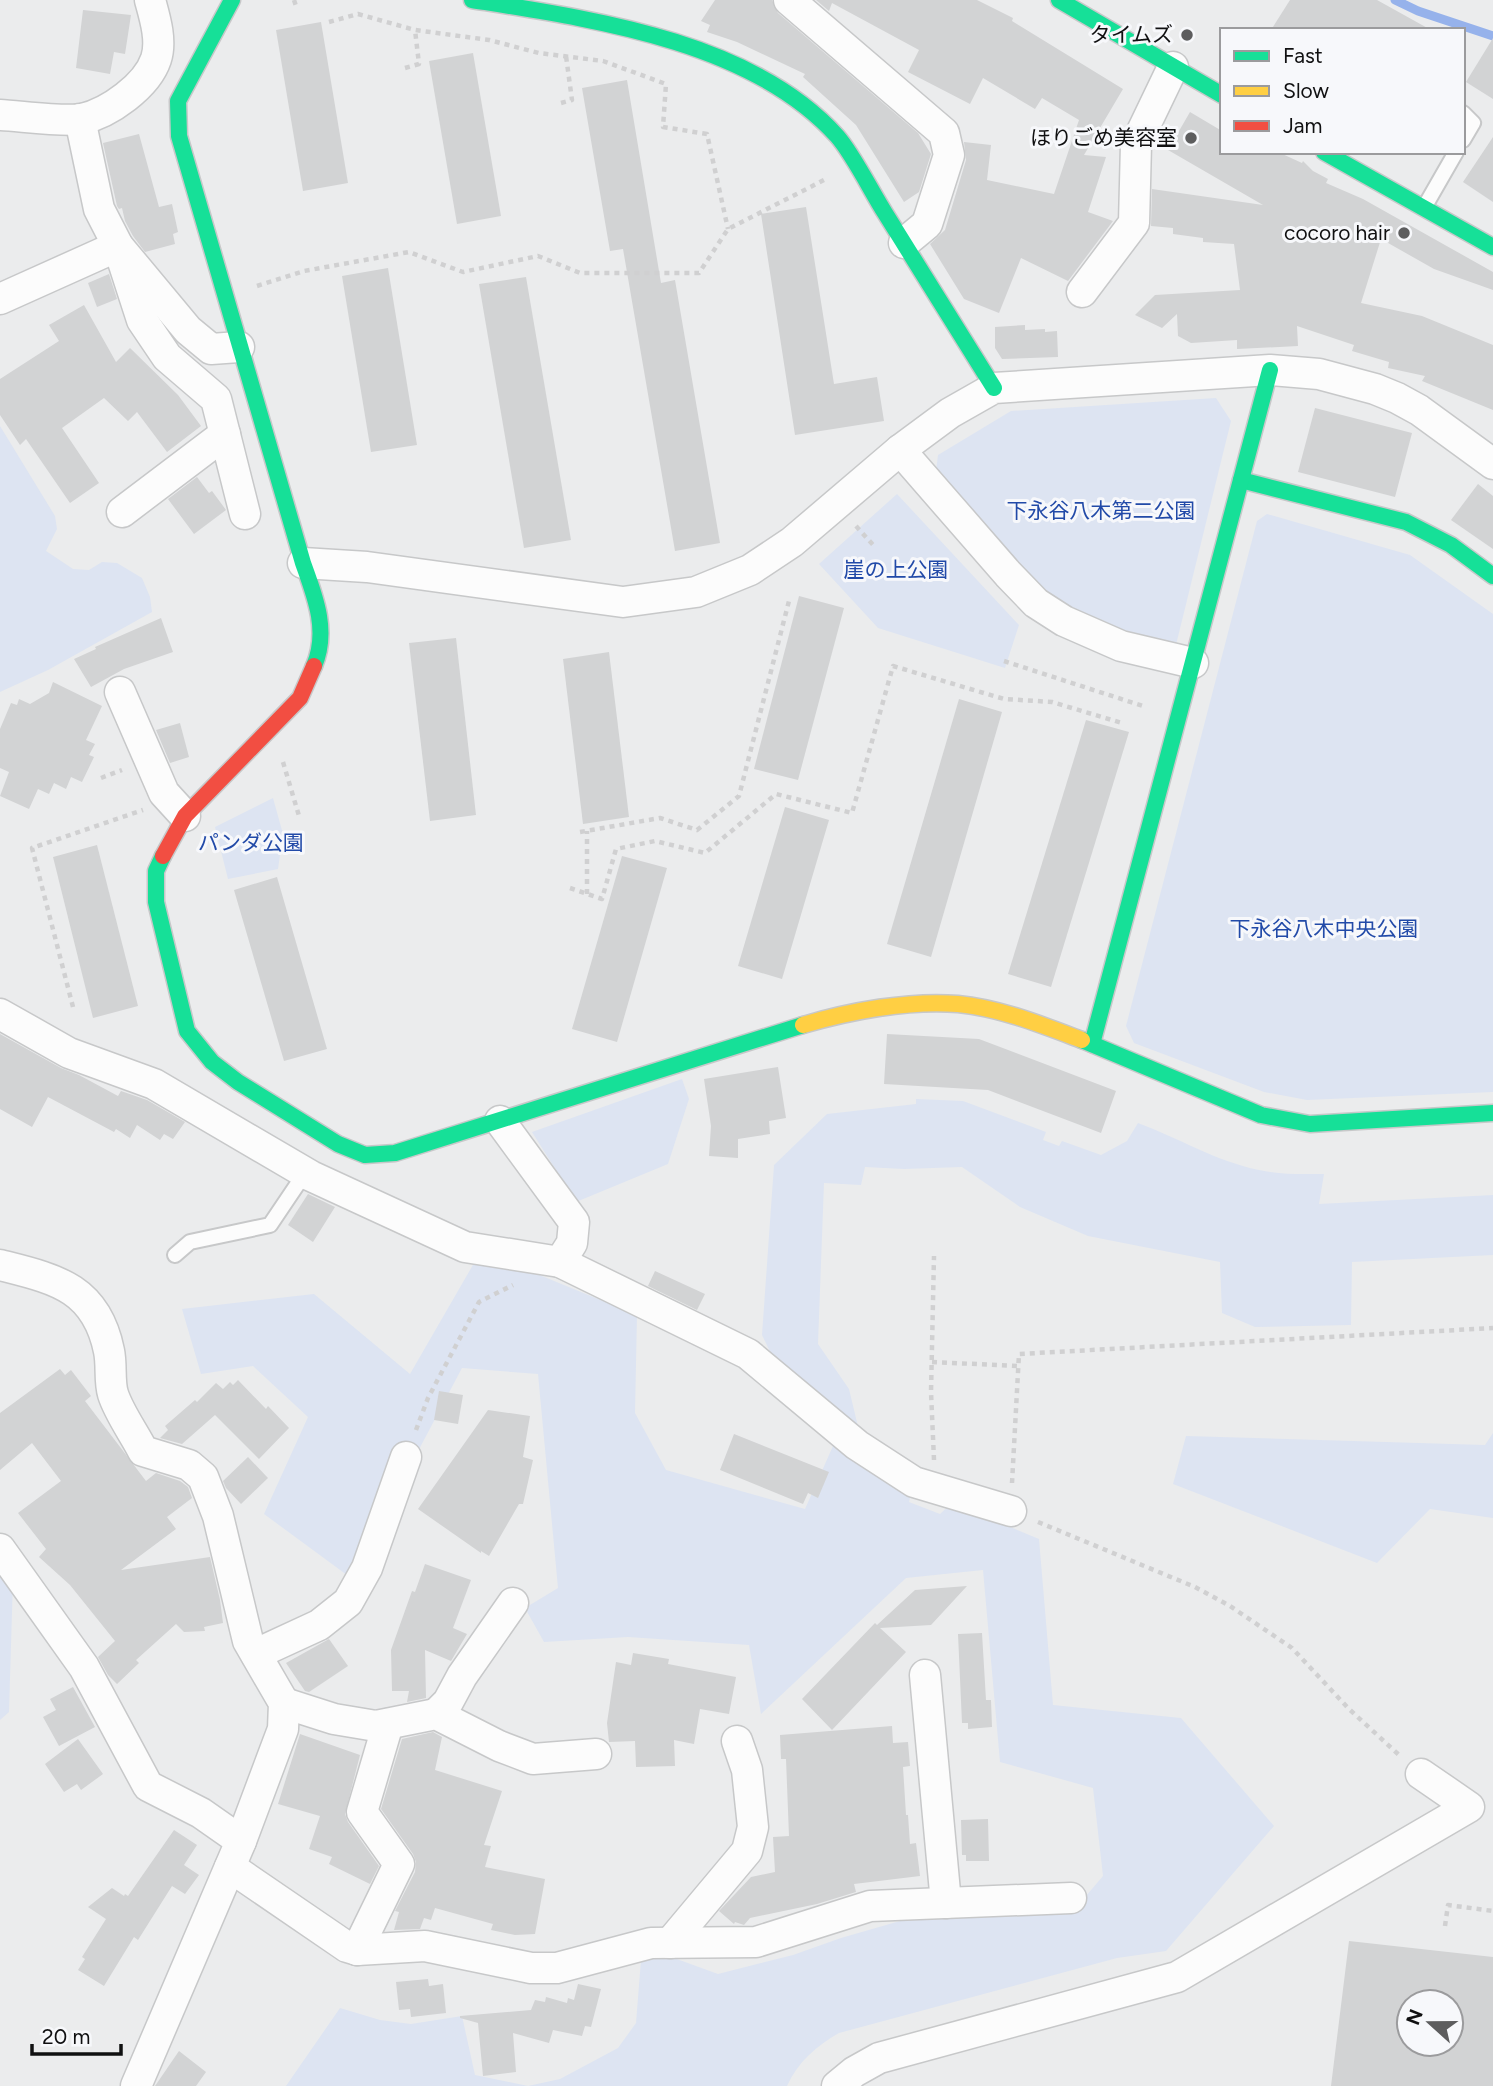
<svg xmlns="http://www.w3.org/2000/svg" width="1493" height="2086" font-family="Figtree,'Noto Sans JP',sans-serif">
<rect width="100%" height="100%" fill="#ebeced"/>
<!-- green -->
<g fill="#dde4f2">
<polygon points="1216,398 1231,421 1175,649 1095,626 1039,598 935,479 938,455 1011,411"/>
<polygon points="0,426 55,516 57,529 46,551 73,569 89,570 102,562 117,563 142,578 150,597 152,612 48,670 0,692"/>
<polygon points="897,494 1019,625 1005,668 878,628 819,564"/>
<polygon points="1267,514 1410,555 1493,614 1493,1092 1307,1100 1264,1092 1134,1043 1126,1026 1257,521"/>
<polygon points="273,798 283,834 278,869 228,879 215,827"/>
<polygon points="682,1079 689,1099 668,1164 576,1202 532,1132"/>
<path d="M916,1099L963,1101L1046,1132L1043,1140L1059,1146L1062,1141L1101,1155L1127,1141L1138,1123C1179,1138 1215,1161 1259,1170C1280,1175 1302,1174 1324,1174L1319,1204L1493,1195V1255L1352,1262L1351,1325L1255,1327L1222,1313L1220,1262L1088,1236L1020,1207L962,1167L904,1169L865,1167L861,1185L824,1183L818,1344L849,1389L865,1456L912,1489L909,1502L940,1514L952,1503L1039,1539L1053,1705L1181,1718L1274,1826L1166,1951L1117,1958L839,2033C816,2046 798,2062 787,2086H286L340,2008L380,2020L411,2024L462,2016L475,2075L528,2086L560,2079L618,2048L636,2023L641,1960L663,1954L718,1974L793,1955L841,1938L900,1921L1018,1914L1080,1903L1103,1876L1093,1788L1000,1762L983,1570L906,1578L761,1714L749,1645L628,1637L544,1642L525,1608L558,1588L538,1374L462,1368L351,1578L264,1514L308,1417L253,1366L201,1374L182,1309L314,1294L410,1374L481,1251L637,1315L635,1413L666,1470L805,1509L833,1446L790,1393L762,1335L774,1165L827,1114L916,1104Z"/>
<polygon points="1493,1433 1493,1518 1430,1509 1377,1563 1173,1484 1186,1436 1485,1445"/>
<polygon points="0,1564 13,1579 9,1712 0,1720"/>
</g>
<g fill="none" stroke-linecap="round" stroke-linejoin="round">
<!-- stream -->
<polyline stroke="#96b2eb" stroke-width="9" points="1395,0 1418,11 1493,36"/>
</g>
<!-- building -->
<g fill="#d2d3d4" fill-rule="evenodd">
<polygon points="715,0 772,0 778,13 918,133 931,154 919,192 904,202 856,125 803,77 805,74 737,42 707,32 710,25 701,21"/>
<polygon points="816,0 977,0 1013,18 1012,21 1123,89 1084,155 1106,157 1088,212 1113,221 1068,281 1021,258 999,313 964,299 930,244 945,230 966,160 964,142 991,145 987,180 1054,194 1079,120 1042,98 1035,109 983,78 970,104 908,72 919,50 832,3 829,11"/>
<polygon points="1290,0 1377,0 1431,30 1271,30"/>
<polygon points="83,10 131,15 125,54 114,52 110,74 76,68"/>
<polygon points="321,22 348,183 303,191 276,30"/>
<polygon points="1493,38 1493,99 1466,82"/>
<polygon points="473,53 501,216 457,224 429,61"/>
<polygon points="627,80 661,283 675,280 720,543 675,551 623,249 610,251 582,88"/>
<polygon points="1190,112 1222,131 1222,152 1278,152 1302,163 1303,161 1313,171 1328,179 1326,183 1363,199 1493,272 1493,290 1434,269 1381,239 1361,303 1422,316 1493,345 1493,410 1422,381 1425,376 1388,368 1389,362 1352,351 1354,345 1297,326 1298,346 1237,349 1237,340 1191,343 1178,336 1177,314 1162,328 1135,315 1155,295 1240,290 1234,244 1203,242 1203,238 1173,234 1173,228 1151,226 1152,189 1263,205 1168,150"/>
<polygon points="139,134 159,207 172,204 178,232 173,234 175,244 145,252 133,236 125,221 122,208 119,209 117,206 103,143"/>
<polygon points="1493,137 1493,202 1463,182"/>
<polygon points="806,207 834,384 877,377 884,421 795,435 761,214"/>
<polygon points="388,268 417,445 371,452 342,276"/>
<polygon points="109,274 117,299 97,307 88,283"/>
<polygon points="526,277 571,540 524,548 479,284"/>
<polygon points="84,305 116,362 130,348 178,395 201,426 167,452 137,412 128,421 104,398 62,428 99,483 70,503 26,439 20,445 0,415 0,379 59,341 49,325"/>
<polygon points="1025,325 1025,330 1045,329 1045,332 1057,331 1058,357 1002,359 995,348 995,327"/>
<polygon points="1315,408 1412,433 1395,497 1298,472"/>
<polygon points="197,477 209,493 212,491 226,510 194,534 168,499"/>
<polygon points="1478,484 1493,496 1493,549 1451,520"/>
<polygon points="799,596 844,608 798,780 754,769"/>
<polygon points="161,618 173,652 124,669 91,687 74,659 96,649 95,647"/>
<polygon points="456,638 476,815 430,821 409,643"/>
<polygon points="609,652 629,817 583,824 563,659"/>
<polygon points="53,682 102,706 86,740 95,744 89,755 94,757 82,782 71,777 66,789 54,783 49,794 38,789 29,809 0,796 9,772 0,768 0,729 11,703 17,705 19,699 30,704 49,693"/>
<polygon points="959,699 1002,712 931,957 887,944"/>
<polygon points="1086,720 1129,732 1051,987 1008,974"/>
<polygon points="180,723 189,757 170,763 156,730"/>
<polygon points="785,807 829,820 782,979 738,966"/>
<polygon points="97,845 138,1006 93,1018 53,857"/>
<polygon points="622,856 667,868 617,1042 572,1029"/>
<polygon points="277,877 327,1049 284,1061 234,890"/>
<polygon points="0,1034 61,1068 79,1075 118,1096 121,1091 147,1100 185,1122 173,1139 164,1134 160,1140 137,1125 130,1138 116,1129 114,1132 48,1097 32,1127 0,1109"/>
<polygon points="887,1034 979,1039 1116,1091 1101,1133 988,1090 884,1084"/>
<polygon points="778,1067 786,1118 769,1121 770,1134 738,1139 738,1158 709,1156 711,1126 704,1079"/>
<polygon points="308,1194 335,1207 313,1242 288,1225"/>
<polygon points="655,1271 705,1294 697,1310 648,1286"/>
<polygon points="60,1369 65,1375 71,1370 91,1396 85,1401 146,1481 156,1473 180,1481 188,1487 192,1498 167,1517 176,1529 121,1570 210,1557 220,1600 223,1623 204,1627 205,1631 184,1632 176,1624 136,1660 139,1663 117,1684 108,1675 98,1657 115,1641 70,1585 39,1557 46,1549 18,1513 61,1481 32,1443 0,1470 0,1413"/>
<polygon points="238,1380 266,1409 268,1406 289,1428 259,1459 215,1415 182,1444 160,1438 168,1430 165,1426 195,1400 197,1402 216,1383 223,1389 230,1382 233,1385"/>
<polygon points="439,1391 463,1395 458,1424 434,1420"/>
<polygon points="488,1410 530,1416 523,1457 533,1460 523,1504 519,1504 489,1556 481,1551 481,1553 418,1509"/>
<polygon points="734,1434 829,1472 818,1498 808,1493 803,1504 720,1470"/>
<polygon points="248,1457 268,1478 241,1504 226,1488 223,1481"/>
<polygon points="425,1564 471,1580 453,1628 467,1634 451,1661 425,1650 426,1698 407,1702 409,1691 392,1691 391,1650 412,1591 415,1592"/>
<polygon points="967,1586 931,1625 880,1628 906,1652 832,1730 802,1699 875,1623 877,1625 915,1590"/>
<polygon points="982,1633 986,1700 991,1700 992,1727 968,1729 968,1723 962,1723 958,1634"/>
<polygon points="329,1639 348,1666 309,1692 305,1691 286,1663"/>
<polygon points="633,1653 669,1659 668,1664 736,1677 729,1714 700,1709 694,1744 674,1740 675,1766 636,1767 635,1741 609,1742 607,1723 616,1662 631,1665"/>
<polygon points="73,1687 95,1727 59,1746 43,1717 56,1710 50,1699"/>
<polygon points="892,1726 893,1743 908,1742 910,1766 903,1767 906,1815 908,1815 910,1844 916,1843 920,1876 854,1884 856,1892 817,1904 750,1918 744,1925 735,1922 734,1924 719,1911 751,1877 775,1872 773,1837 789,1836 786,1759 781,1759 780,1735"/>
<polygon points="433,1732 442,1737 435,1770 502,1791 484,1845 491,1846 485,1867 545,1879 535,1934 515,1935 491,1930 493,1924 435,1908 431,1920 424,1918 420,1929 394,1930 399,1912 395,1911 415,1872 416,1862 413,1854 381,1809 402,1739"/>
<polygon points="300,1734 360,1755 345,1814 348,1822 379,1866 370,1884 329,1864 332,1857 309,1849 320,1816 278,1804"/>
<polygon points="78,1739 103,1774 81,1790 77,1784 64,1792 45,1764"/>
<polygon points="988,1819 989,1861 966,1861 966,1855 962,1855 961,1820"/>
<polygon points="174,1830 197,1845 184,1865 199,1875 185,1894 172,1886 138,1940 134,1937 104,1986 78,1970 85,1959 82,1957 106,1919 88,1907 112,1888 124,1896 125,1894 128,1896"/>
<path d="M1349,1941L1493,1957V2086H1331ZM1409,2002H1451V2044H1409Z"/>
<polygon points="428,1979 429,1986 443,1984 446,2013 411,2017 410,2009 399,2010 396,1982"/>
<polygon points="578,1984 601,1989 591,2027 585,2026 582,2036 553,2030 549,2043 513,2033 516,2072 483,2076 478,2023 460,2018 460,2016 531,2010 535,2000 545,2002 546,1997 567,2003 568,1998 574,2000"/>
<polygon points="179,2051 206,2072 196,2086 155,2086"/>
</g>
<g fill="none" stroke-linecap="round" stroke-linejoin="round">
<defs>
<g id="lane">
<polyline points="1463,113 1473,123 1463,140"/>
<polyline points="1425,206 1456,152"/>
<polyline points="175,1255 190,1242 270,1225 305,1173"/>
</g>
<g id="street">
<polyline points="789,0 944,133 949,155 927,224 904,243"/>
<path d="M0,115C20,116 64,122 82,119C109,113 147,86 156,59C162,41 155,18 150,0"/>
<polyline points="80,119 99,209 118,246 142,320 167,357 216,399 245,514"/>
<polyline points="1082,292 1134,223 1136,144 1173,67"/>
<polyline points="0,299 118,246 188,330 211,349 239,347"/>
<polyline points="900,450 1008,574 1036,603 1064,621 1121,646 1193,663"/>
<polyline points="122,512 225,434"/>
<polyline points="303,563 367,567 623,602 696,592 750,570 792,542 900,450 950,413 994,388 1270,370 1319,374 1375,389 1397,398 1419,410 1493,464"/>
<polyline points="120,692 164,793 185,816"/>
<polyline points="0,1014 69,1053 154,1084 311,1176 465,1247 560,1262 748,1354 857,1445 914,1482 1011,1511"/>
<polyline points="500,1121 574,1222 572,1243 560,1262"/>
<path d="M0,1265C55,1279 96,1287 109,1351C112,1365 109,1381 113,1394C119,1413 134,1433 143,1451L189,1465L203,1477L218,1516L248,1641L284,1703L283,1729L241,1841"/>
<polyline points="0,1549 84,1667 148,1786 201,1813 241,1841 136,2086"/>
<polyline points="256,1654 319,1625 348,1602 367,1568 406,1457"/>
<polyline points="925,1675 946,1903"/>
<polyline points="284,1703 334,1719 376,1726 436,1714 499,1746 533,1759 596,1754"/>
<polyline points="436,1714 448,1702 462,1676 513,1603"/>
<polyline points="230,1867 347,1947 357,1950 425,1946 531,1968 557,1968 651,1943 756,1942 870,1906 1071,1898"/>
<polyline points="670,1943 747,1851 753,1827 747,1770 737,1741"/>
<polyline points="357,1950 399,1864 362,1812 388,1724"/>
<polyline points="837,2086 854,2072 879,2058 1177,1977 1469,1807 1421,1774"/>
</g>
<g id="fast">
<path d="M232,0L178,101L179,136L303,563C315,596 329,631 314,666"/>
<path d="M472,0C592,19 752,41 837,136C853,154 871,191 885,213C921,271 958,330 994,388"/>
<polyline points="1059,0 1222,95"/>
<polyline points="1324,152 1493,247"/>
<polyline points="1241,480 1406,522 1451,545 1493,576"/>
<polyline points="163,856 156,871 156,902 187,1031 212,1062 238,1082 338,1144 365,1155 395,1153 803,1025"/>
<polyline points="1082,1040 1261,1115 1310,1124 1493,1113"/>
<polyline points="1092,1044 1270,370"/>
</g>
<path id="slow" d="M803,1025C850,1011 909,1000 958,1004C1000,1008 1042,1025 1082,1040"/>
<polyline id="jam" points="163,856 185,816 300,698 314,666"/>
</defs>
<!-- lane casing -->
<use href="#lane" stroke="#c7c8c9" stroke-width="18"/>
<!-- street casing -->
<use href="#street" stroke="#c7c8c9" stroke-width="33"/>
<!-- fast casing -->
<use href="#fast" stroke="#c7c8c9" stroke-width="19"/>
<!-- slow casing -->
<use href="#slow" stroke="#c7c8c9" stroke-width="19"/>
<!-- jam casing -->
<use href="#jam" stroke="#c7c8c9" stroke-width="19"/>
<!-- path -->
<g stroke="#d0d0d1" stroke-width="4.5" stroke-dasharray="5 5" stroke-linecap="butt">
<polyline points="294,0 297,9"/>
<polyline points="329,22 358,14 415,30 489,40 539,53 603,61 666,84 663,127 707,134 728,229"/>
<polyline points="405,68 419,64 415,30"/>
<polyline points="561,103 572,100 566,56"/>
<polyline points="257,286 304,271 409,252 463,272 538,256 580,273 699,273 728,229 826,179"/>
<polyline points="856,526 874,546"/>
<polyline points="1004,661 1146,707"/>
<polyline points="283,762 299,816"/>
<polyline points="101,778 122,770"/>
<polyline points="580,832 660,818 697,830 739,796 790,597"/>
<polyline points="570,888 602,899 616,849 655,841 705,853 776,794 852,813 893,666 1004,699 1052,702 1122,723"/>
<polyline points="587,894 587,831"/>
<polyline points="73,1007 32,848 143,810"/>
<polyline points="932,1362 1018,1366"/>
<polyline points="416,1430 428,1398 479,1302 513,1285"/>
<polyline points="934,1460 931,1392 934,1256"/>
<polyline points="1012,1483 1019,1354 1493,1328"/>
<polyline points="1038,1522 1195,1587 1230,1606 1292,1648 1349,1709 1399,1755"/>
<polyline points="1445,1926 1448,1905 1493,1911"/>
</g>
<!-- lane -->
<use href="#lane" stroke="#fcfcfc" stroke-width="14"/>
<!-- street -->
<use href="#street" stroke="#fcfcfc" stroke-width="30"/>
<!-- fast -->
<use href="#fast" stroke="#16e098" stroke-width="16"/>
<!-- slow -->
<use href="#slow" stroke="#ffcf43" stroke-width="16"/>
<!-- jam -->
<use href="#jam" stroke="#f24e42" stroke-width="16"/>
</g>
<!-- markers -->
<g fill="#5d5d5e" stroke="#f7f8fb" stroke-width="2.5">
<circle cx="1187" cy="35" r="7"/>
<circle cx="1191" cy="138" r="7"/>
<circle cx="1404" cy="233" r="7"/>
</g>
<g text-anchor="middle" stroke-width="6" stroke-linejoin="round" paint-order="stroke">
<!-- poi labels -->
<g font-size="21" fill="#101011" stroke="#f7f8fb" text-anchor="end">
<text x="1173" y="42">タイムズ</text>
<text x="1177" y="145">ほりごめ美容室</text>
<text x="1390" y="240">cocoro hair</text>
</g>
<!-- park labels -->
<g font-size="21" fill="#224aa8" stroke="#f7f8fb">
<text x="1101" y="518">下永谷八木第二公園</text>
<text x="896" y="577">崖の上公園</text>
<text x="251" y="850">パンダ公園</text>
<text x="1324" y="936">下永谷八木中央公園</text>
</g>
</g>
<!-- legend -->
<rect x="1220" y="28" width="245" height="126" fill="#f7f8fb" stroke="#9b9b9d" stroke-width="2"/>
<rect x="1234" y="51" width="35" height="10" fill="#16e098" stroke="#9b9b9d" stroke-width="2"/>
<text x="1283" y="63" font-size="21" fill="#101011">Fast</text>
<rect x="1234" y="86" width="35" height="10" fill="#ffcf43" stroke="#9b9b9d" stroke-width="2"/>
<text x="1283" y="98" font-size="21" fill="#101011">Slow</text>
<rect x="1234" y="121" width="35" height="10" fill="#f24e42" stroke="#9b9b9d" stroke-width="2"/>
<text x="1283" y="133" font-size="21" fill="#101011">Jam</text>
<!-- north arrow -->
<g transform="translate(1430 2023) rotate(291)"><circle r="33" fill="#f7f8fb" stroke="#9b9b9d" stroke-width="2"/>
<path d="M0-5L12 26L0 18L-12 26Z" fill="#5d5d5e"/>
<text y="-10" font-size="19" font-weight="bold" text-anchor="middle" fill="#101011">N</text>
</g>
<!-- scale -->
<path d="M32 2044v10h89v-10" fill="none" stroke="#101011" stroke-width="3.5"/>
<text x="42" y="2044" font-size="21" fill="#101011" stroke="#f7f8fb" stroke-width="5" paint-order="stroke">20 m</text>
</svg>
